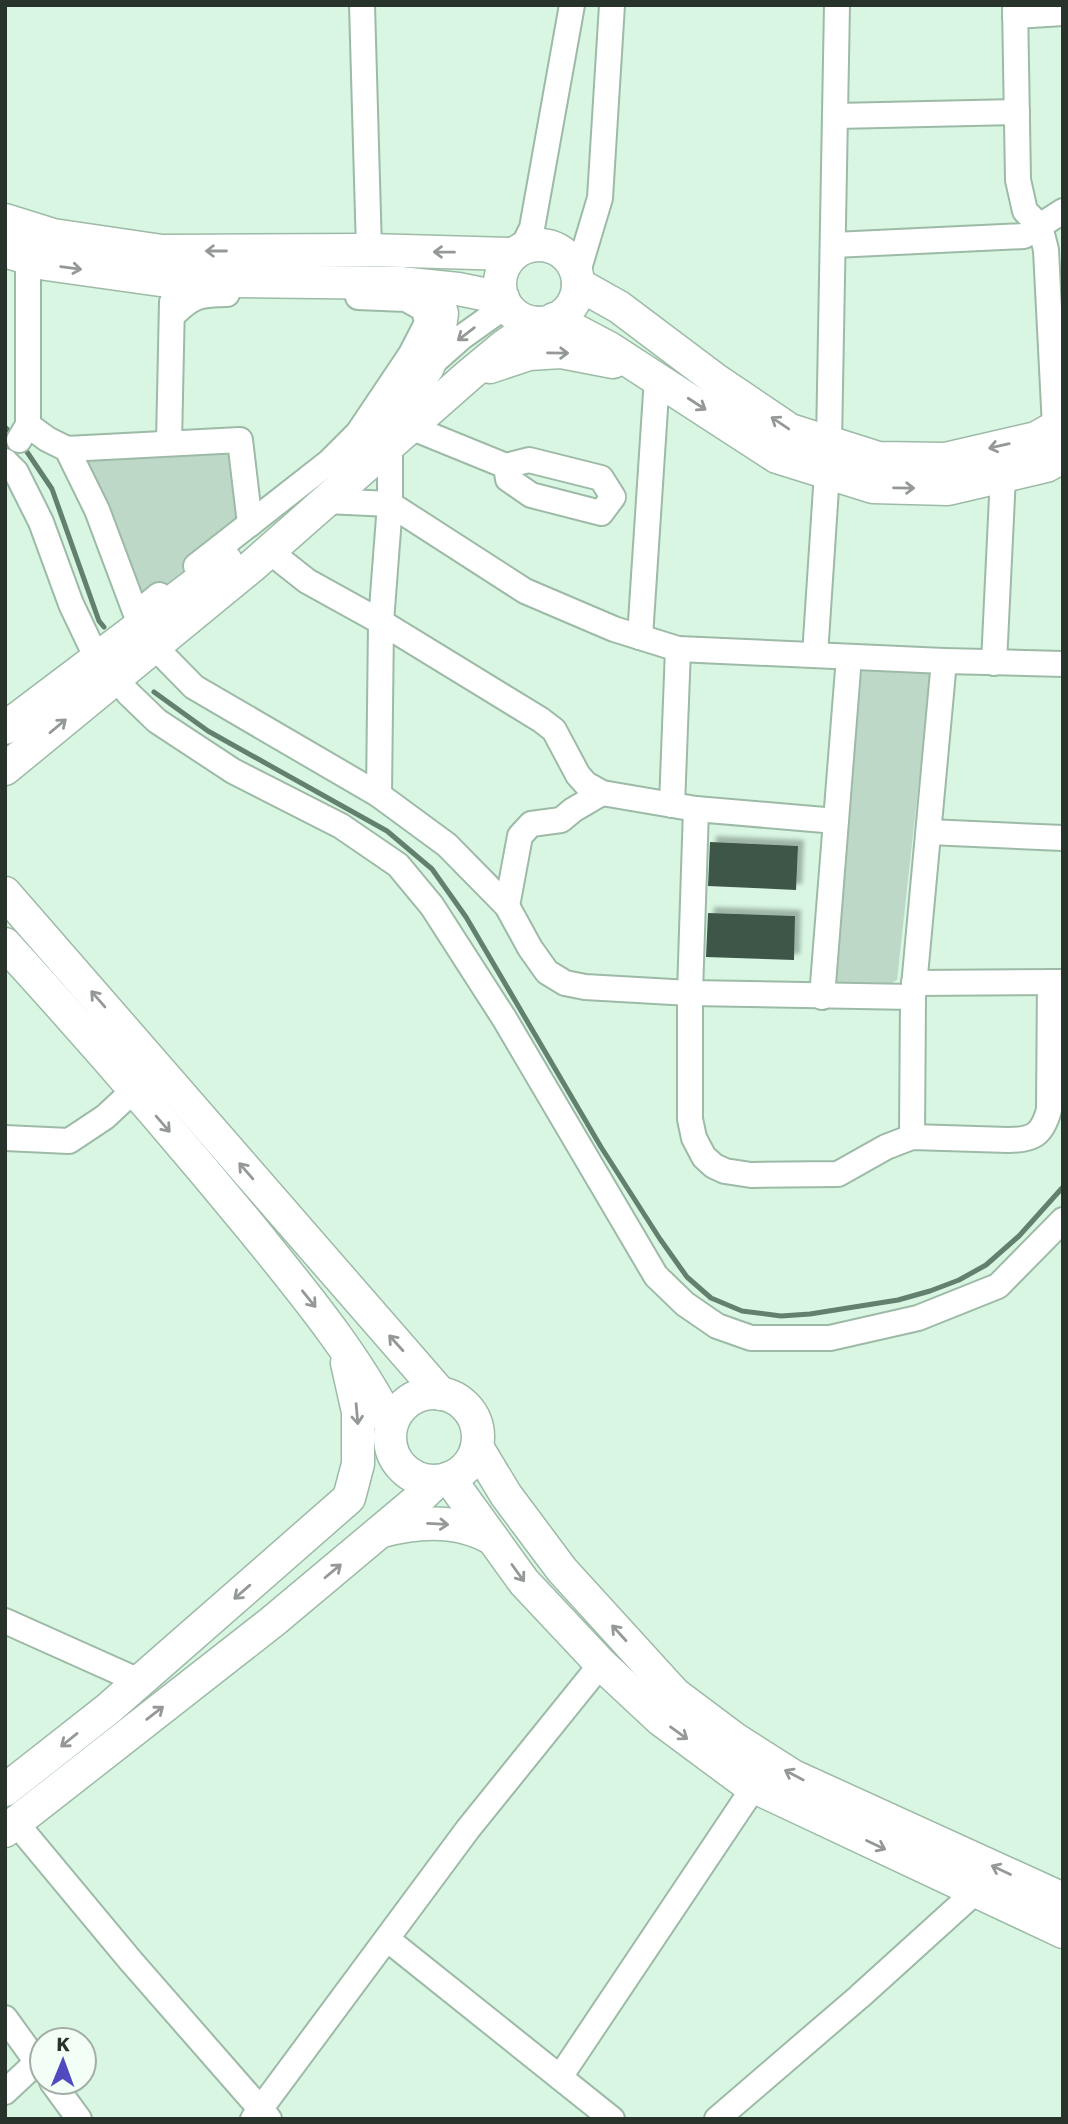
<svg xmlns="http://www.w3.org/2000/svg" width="1068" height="2124" font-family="'Golos Text',sans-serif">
<defs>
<filter id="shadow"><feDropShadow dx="6" dy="-6" stdDeviation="2" flood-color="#0004"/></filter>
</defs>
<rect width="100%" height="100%" fill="#d8f6e2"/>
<!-- green -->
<g fill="#bdd8c7">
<polygon points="238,444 248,522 137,609 73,452"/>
<polygon points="863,669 931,671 897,980 886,986 838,986 832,982 858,680"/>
</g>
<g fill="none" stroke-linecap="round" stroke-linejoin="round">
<!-- stream -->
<g stroke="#61806d" stroke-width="5">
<polyline points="5,427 14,436"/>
<polyline points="23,446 52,489 99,621 104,627"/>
<polyline points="154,692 208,731 387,831 432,869 466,917 601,1147 660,1239 687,1277 711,1298 742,1311 781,1316 810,1314 898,1300 930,1291 959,1280 986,1265 1019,1236 1063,1187"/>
</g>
</g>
<!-- building -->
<g fill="#3d5747" filter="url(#shadow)">
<polygon points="710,842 798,846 796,890 708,886"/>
<polygon points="708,913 795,916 794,960 706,957"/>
</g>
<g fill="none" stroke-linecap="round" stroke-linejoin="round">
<defs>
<g id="minor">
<polyline points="362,5 369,250"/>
<polyline points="1015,5 1018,180 1025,211 1040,226 1046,250 1055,427"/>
<polyline points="1015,16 1063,13"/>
<polyline points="836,116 1017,112"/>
<polyline points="834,245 1024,236 1063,211"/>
<polyline points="522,248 532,228 572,5"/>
<polyline points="577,275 600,198 612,5"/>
<path d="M172,316C192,296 199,294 227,294"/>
<polyline points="428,367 462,337 507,305"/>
<polyline points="28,425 47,439 67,449 240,440 250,524"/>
<polyline points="413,426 420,431 506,466 529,460 601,478 613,497 601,513 531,495 508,479 506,466"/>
<polyline points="19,440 28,425 28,259"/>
<polyline points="829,442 837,5"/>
<polyline points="169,443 172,302"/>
<polyline points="67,449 97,510 136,614 159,595"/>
<polyline points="5,461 16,472 41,522 71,604 90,644 128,693 157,721 233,771 341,826 398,865 432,906 504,1018 656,1276 685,1304 717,1326 751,1338 830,1338 918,1318 998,1286 1063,1220"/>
<polyline points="326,501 390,504 525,591 614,629 678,649 944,661 1063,664"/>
<polyline points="269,551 307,581 381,622 541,720 554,730 578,775 586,784 602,793 696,809 836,821"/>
<polyline points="196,566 329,462 358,433 411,354 427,323 424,309 406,299 358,297"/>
<polyline points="142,634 194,687 379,795 447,845 507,906 530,948 547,972 565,983 585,987 690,993 913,997"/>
<polyline points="640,637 657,378"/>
<polyline points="815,655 827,473"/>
<polyline points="994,663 1003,476"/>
<polyline points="379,795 381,622 390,504 390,446"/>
<polyline points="672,805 678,649"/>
<path d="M696,809L690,993V1119L694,1138L704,1157L714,1166L725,1171L751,1175L838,1174L886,1147L912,1137L1008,1140C1033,1140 1042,1135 1049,1110L1050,982"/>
<polyline points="929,832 1063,838"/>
<polyline points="507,906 520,836 531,824 561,820 573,810 602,793"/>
<polyline points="914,983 1063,982"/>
<polyline points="822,997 849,657"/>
<polyline points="912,1137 913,997 944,661"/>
<polyline points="5,1138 69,1141 105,1117 134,1090"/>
<polyline points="5,1621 139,1681"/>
<polyline points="16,1823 130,1960 269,2119"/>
<polyline points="387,1939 612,2119"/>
<polyline points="5,2018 42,2069"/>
<polyline points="560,2077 754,1787"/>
<polyline points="52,2082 79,2119"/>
<polyline points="5,2092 37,2062"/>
<polyline points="253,2119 468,1829 601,1664"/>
<polyline points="717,2119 859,1997 975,1892"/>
</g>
<g id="major">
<polyline points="5,220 53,235 162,251 369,250 512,254"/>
<circle cx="539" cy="284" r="39"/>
<polyline points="5,251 46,264 160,280 400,283 458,289 503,298"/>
<polyline points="578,284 619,307 716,380 790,430 878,458 945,459 1036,438 1063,423"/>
<polyline points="554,319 609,348 777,457 873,487 948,489 1046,466 1063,457"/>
<polyline points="490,367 529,354 561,352 613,362"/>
<polyline points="353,453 401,405 428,367 438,341 442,313 435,296 400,283"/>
<polyline points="5,728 226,561"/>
<polyline points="5,769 251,567 469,375 504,346 538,323"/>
<polyline points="5,893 441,1394"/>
<path d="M5,944C90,1037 173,1133 253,1230C303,1292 355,1354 391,1425"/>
<circle cx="434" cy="1437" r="44"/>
<polyline points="477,1447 506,1495 562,1570 675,1694 735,1739 793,1776 1063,1899"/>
<polyline points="449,1478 524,1582 601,1664 661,1720 746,1783 1063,1932"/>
<path d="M382,1531C419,1521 459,1519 493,1539"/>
<polyline points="5,1790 108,1709 349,1498 358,1464 358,1412 347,1363"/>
<polyline points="5,1831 272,1622 414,1503 437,1481"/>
</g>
</defs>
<!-- minor casing -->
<use href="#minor" stroke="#9dbaa7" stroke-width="28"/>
<!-- major casing -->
<use href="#major" stroke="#9dbaa7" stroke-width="35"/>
<!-- minor -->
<use href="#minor" stroke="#fff" stroke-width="24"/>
<!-- major -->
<use href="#major" stroke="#fff" stroke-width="32"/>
</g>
<!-- one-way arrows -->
<defs><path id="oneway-shaft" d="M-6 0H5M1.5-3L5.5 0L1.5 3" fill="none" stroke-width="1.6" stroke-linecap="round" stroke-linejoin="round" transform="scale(1.75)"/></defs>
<g stroke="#949996">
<use href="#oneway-shaft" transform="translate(216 251) rotate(180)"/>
<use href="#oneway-shaft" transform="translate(444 252) rotate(-179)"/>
<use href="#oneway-shaft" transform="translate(71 268) rotate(8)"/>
<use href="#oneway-shaft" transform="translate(466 334) rotate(143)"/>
<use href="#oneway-shaft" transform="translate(558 353) rotate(1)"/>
<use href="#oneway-shaft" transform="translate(697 404) rotate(33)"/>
<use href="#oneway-shaft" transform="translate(780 423) rotate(-146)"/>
<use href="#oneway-shaft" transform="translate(999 446) rotate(167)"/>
<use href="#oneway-shaft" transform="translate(904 488) rotate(1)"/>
<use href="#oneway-shaft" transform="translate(58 726) rotate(-40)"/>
<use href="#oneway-shaft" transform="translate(98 999) rotate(-131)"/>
<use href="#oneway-shaft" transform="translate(163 1124) rotate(49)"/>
<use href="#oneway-shaft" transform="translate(246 1171) rotate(-131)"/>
<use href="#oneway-shaft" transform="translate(309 1299) rotate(51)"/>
<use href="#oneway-shaft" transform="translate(396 1343) rotate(-132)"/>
<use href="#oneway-shaft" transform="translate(357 1414) rotate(85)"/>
<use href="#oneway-shaft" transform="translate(438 1524) rotate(3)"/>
<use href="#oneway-shaft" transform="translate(333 1571) rotate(-40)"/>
<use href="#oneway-shaft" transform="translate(518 1573) rotate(54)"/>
<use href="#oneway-shaft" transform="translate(242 1592) rotate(139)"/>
<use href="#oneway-shaft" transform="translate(619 1633) rotate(-132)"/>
<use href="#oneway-shaft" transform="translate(155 1713) rotate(-38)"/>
<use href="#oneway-shaft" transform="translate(679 1733) rotate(36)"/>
<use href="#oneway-shaft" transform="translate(69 1740) rotate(141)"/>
<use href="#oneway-shaft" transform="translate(794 1775) rotate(-152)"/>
<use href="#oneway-shaft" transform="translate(876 1845) rotate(25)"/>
<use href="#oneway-shaft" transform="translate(1001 1870) rotate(-155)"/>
</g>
<!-- border -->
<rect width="1068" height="2124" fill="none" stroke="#28332c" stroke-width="14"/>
<!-- north arrow -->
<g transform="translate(63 2061) rotate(1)"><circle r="33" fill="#f2fef6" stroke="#a1ada5" stroke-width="2"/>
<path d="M0-5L12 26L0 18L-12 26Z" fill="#5149c0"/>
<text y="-10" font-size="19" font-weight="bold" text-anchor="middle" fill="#28332c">K</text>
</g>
</svg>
